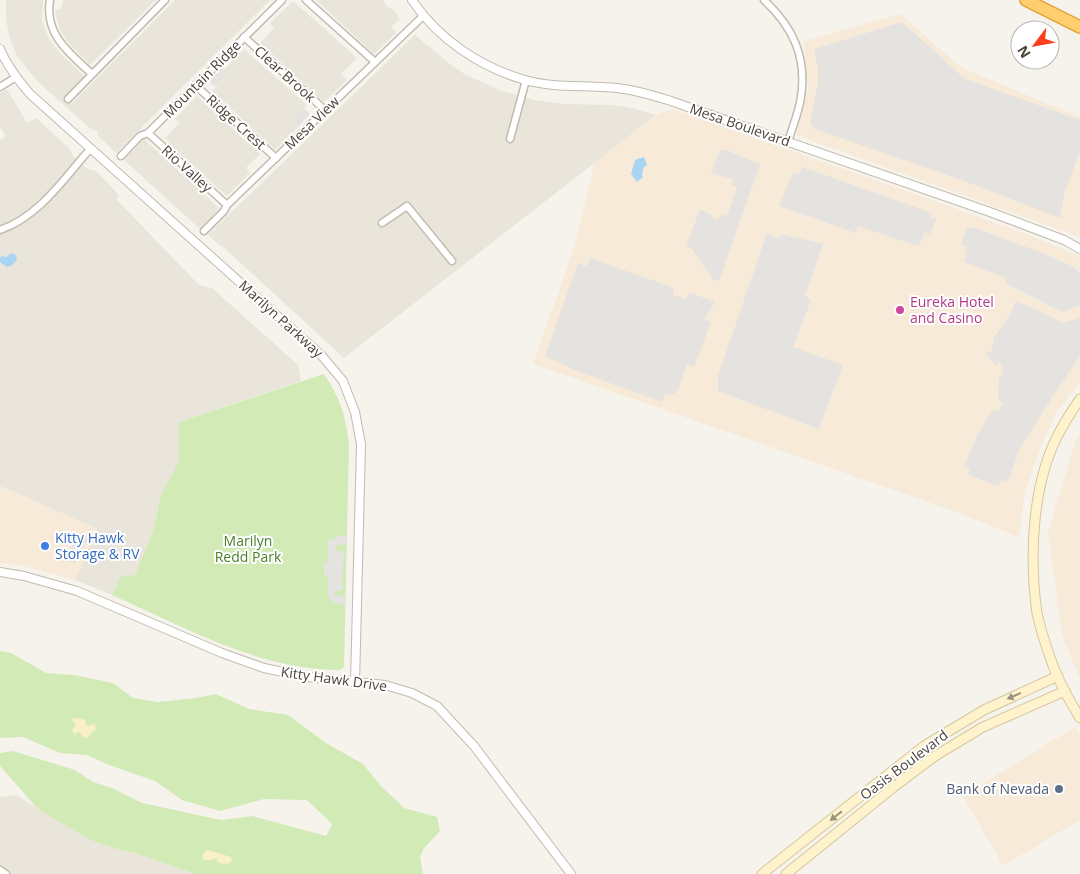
<svg xmlns="http://www.w3.org/2000/svg" width="1080" height="874" font-family="'Open Sans',sans-serif">
<rect width="100%" height="100%" fill="#f6f3ec"/>
<!-- residential -->
<g fill="#eae5da">
<polygon points="6,0 43,0 42,21 49,39 62,55 84,76 64,97 71,104 175,0 270,0 116,153 97,135 98,131 92,130 37,81 17,56 10,39 6,19"/>
<polygon points="63,0 156,0 90,65 67,41 61,32 57,20 55,10 61,9"/>
<polygon points="316,0 383,0 387,7 393,9 400,19 391,27 396,33 374,54"/>
<polygon points="293,1 357,58 341,74 347,80 324,102 260,43 274,28 270,23"/>
<polygon points="415,35 450,64 466,75 505,92 535,100 565,104 612,105 628,107 656,115 344,358 221,245 220,246 208,235"/>
<polygon points="244,49 307,105 292,121 298,127 275,150 212,91 229,73 225,69"/>
<polygon points="7,89 27,123 36,118 69,148 72,155 87,169 96,171 119,195 116,199 199,285 212,288 298,365 301,381 179,422 180,462 161,495 153,531 135,575 121,576 112,595 75,580 97,529 0,486 0,140 6,136 0,127 0,93"/>
<polygon points="197,96 260,154 246,168 250,173 227,196 168,143 169,141 165,138 179,123 175,119"/>
<polygon points="144,139 219,208 200,229 124,160"/>
<polygon points="16,795 90,840 116,849 138,854 195,874 0,874 0,797"/>
</g>
<!-- commercial -->
<g fill="#f7ead8">
<polygon points="900,14 962,68 1080,117 1080,237 796,135 808,90 804,41"/>
<polygon points="672,109 946,205 1034,237 1080,256 1080,382 1056,413 1040,449 1025,491 1019,537 951,510 533,364 573,251 595,162 656,115"/>
<polygon points="1080,434 1080,679 1062,634 1048,533 1076,440"/>
<polygon points="0,486 97,529 75,580 23,566 0,563"/>
<polygon points="1075,727 1080,736 1080,820 1003,866 963,796"/>
</g>
<!-- green -->
<g fill="#d2eab5">
<path d="M324,374C340,398 346,416 349,445L344,667L340,670C260,670 184,627 112,595L121,576L135,575L153,531L161,495L179,462V422Z"/>
<polygon points="0,651 11,653 46,673 74,675 113,683 133,698 158,702 196,698 216,694 249,709 288,715 326,743 363,764 381,786 404,808 437,817 440,831 424,848 420,857 423,874 195,874 138,854 116,849 90,840 38,809 0,766 0,753 13,751 75,770 93,782 112,788 142,803 221,820 252,816 326,836 332,824 307,800 264,799 220,811 182,800 155,781 109,765 87,755 60,753 23,737 0,738"/>
</g>
<!-- sand -->
<g fill="#f9efc9">
<polygon points="75,718 85,719 86,725 88,726 95,724 96,729 91,733 87,738 83,737 80,732 74,734 72,730 76,725 71,720"/>
<polygon points="208,850 231,857 232,862 230,862 228,864 219,863 216,858 212,860 204,860 202,857 205,851"/>
</g>
<!-- parking -->
<g fill="#e5e3e0">
<polygon points="902,22 965,79 1080,120 1080,152 1064,194 1060,218 956,178 815,129 812,126 810,120 818,84 818,68 814,49"/>
<polygon points="223,67 229,73 215,87 209,81"/>
<polygon points="304,108 310,114 298,127 292,121"/>
<polygon points="720,150 726,150 760,164 719,281 714,280 692,249 686,247 700,209 713,216 713,219 719,219 722,214 727,216 737,188 731,184 733,179 711,173"/>
<polygon points="802,167 932,213 930,218 937,218 930,234 925,232 919,246 858,226 856,233 779,206 793,173 799,174"/>
<polygon points="975,228 1042,253 1072,266 1080,273 1080,305 1062,312 1005,283 1007,278 964,262 967,247 961,244 966,229"/>
<polygon points="767,233 779,239 782,234 823,244 805,296 811,300 793,347 843,365 819,429 718,391 718,376"/>
<polygon points="590,258 674,288 673,295 685,299 689,293 714,301 712,308 704,319 711,322 694,367 687,364 678,390 674,394 665,395 662,402 572,369 545,356 578,263 587,266"/>
<polygon points="1016,301 1040,311 1063,323 1080,318 1080,356 1053,396 1019,450 1008,482 1001,479 999,486 968,475 970,469 964,466 978,433 994,409 997,411 1003,403 998,399 999,376 1002,375 1003,370 1000,362 996,365 986,354 992,350 994,337 1010,315"/>
<polygon points="78,533 88,538 75,564 65,559"/>
<polygon points="338,536 347,536 347,544 339,544 336,547 336,551 344,551 342,591 335,590 334,595 345,596 345,605 338,604 330,600 328,595 328,576 324,576 324,562 328,562 328,539 332,540"/>
</g>
<!-- water -->
<g fill="#a9d4f2">
<polygon points="644,157 647,165 644,167 642,174 643,177 637,182 631,174 635,160"/>
<polygon points="12,253 16,255 17,260 11,266 7,267 0,262 0,258 2,256 6,257"/>
</g>
<g fill="none" stroke-linecap="round" stroke-linejoin="round">
<defs>
<g id="minor">
<path d="M50,0C44,34 69,53 92,74"/>
<polyline points="306,0 375,62"/>
<path d="M764,0C793,27 807,57 801,97C799,112 792,128 788,142"/>
<polyline points="244,37 325,110"/>
<polyline points="195,85 276,158"/>
<polyline points="0,87 16,77"/>
<polyline points="68,99 165,0"/>
<polyline points="148,133 227,205"/>
<polyline points="510,139 526,80"/>
<polyline points="121,156 140,136 148,133 282,0"/>
<polyline points="382,223 407,206 452,261"/>
<path d="M0,230C40,216 64,178 91,148"/>
<polyline points="204,231 224,211 227,205 423,16"/>
<polyline points="0,870 6,874"/>
</g>
<g id="tertiary">
<path d="M412,0C438,39 480,67 525,80C557,89 592,84 624,89C639,91 654,96 668,100L990,212L1064,240L1080,249"/>
<path d="M0,49C7,66 18,80 30,94L322,356L343,381L355,412L361,444L355,683"/>
<polyline points="0,572 24,576 77,591 222,653 264,668 307,677 385,685 412,693 437,706 474,746 571,874"/>
</g>
<g id="secondary">
<path d="M1080,399C1073,409 1066,420 1060,431C1032,482 1029,556 1037,613C1040,628 1046,646 1051,660C1058,681 1069,700 1080,718"/>
<polyline points="762,874 924,746 984,710 1058,676"/>
<polyline points="786,874 895,786 935,756 983,727 1065,691"/>
</g>
<polyline id="motorway" points="1026,0 1080,27"/>
</defs>
<!-- minor casing -->
<use href="#minor" stroke="#c2bbae" stroke-width="9"/>
<!-- tertiary casing -->
<use href="#tertiary" stroke="#c2bbae" stroke-width="10"/>
<!-- secondary casing -->
<use href="#secondary" stroke="#d6c79b" stroke-width="11"/>
<!-- motorway casing -->
<use href="#motorway" stroke="#e0a43c" stroke-width="14"/>
<!-- minor -->
<use href="#minor" stroke="#fff" stroke-width="6"/>
<!-- tertiary -->
<use href="#tertiary" stroke="#fff" stroke-width="8"/>
<!-- secondary -->
<use href="#secondary" stroke="#fff3cd" stroke-width="9"/>
<!-- motorway -->
<use href="#motorway" stroke="#ffcf6e" stroke-width="11"/>
</g>
<!-- one-way arrows -->
<defs><path id="oneway-solid" d="M-6-.8H1V-3.2L6.5 0L1 3.2V.8H-6Z" transform="scale(1.25)"/></defs>
<g fill="#9c937c">
<use href="#oneway-solid" transform="translate(1014 696) rotate(156)"/>
<use href="#oneway-solid" transform="translate(836 816) rotate(142)"/>
</g>
<!-- markers -->
<circle fill="#d1479c" stroke="#fff" stroke-width="2" cx="900" cy="310" r="5"/>
<circle fill="#3f7fe0" stroke="#fff" stroke-width="2" cx="45" cy="546" r="5"/>
<circle fill="#5c6f8a" stroke="#fff" stroke-width="2" cx="1059" cy="789" r="5"/>
<g text-anchor="middle" stroke-width="4" stroke-linejoin="round" paint-order="stroke">
<!-- street labels -->
<g font-size="14" fill="#4b4439" stroke="#fff">
<text transform="translate(285 74) rotate(42)" y="5">Clear Brook</text>
<text transform="translate(202 79) rotate(-45)" y="5">Mountain Ridge</text>
<text transform="translate(236 122) rotate(42)" y="5">Ridge Crest</text>
<text transform="translate(312 123) rotate(-44)" y="5">Mesa View</text>
<text transform="translate(740 125) rotate(19)" y="5">Mesa Boulevard</text>
<text transform="translate(187 169) rotate(42)" y="5">Rio Valley</text>
<text transform="translate(281 319) rotate(42)" y="5">Marilyn Parkway</text>
<text transform="translate(334 679) rotate(8)" y="5">Kitty Hawk Drive</text>
<text transform="translate(904 765) rotate(-37)" y="5">Oasis Boulevard</text>
</g>
<!-- hotel labels -->
<g font-size="14" fill="#b23c85" stroke="#fff" text-anchor="start">
<text x="910" y="307">Eureka Hotel<tspan x="910" dy="16">and Casino</tspan></text>
</g>
<!-- shop labels -->
<g font-size="14" fill="#366cbe" stroke="#fff" text-anchor="start">
<text x="55" y="543">Kitty Hawk<tspan x="55" dy="16">Storage &amp; RV</tspan></text>
</g>
<!-- park labels -->
<g font-size="14" fill="#4a7f2a" stroke="#fff">
<text x="248" y="546">Marilyn<tspan x="248" dy="16">Redd Park</tspan></text>
</g>
<!-- service labels -->
<g font-size="14" fill="#4e5e75" stroke="#fff" text-anchor="end">
<text x="1049" y="794">Bank of Nevada</text>
</g>
</g>
<!-- north arrow -->
<g transform="translate(1035 45) rotate(238)"><circle r="24" fill="#ffffff" stroke="#b7b4b0"/>
<path d="M0-4L9 19L0 12L-9 19Z" fill="#fc3f1d"/>
<text y="-8" font-size="14" font-weight="bold" text-anchor="middle" fill="#4b4439">N</text>
</g>
</svg>
